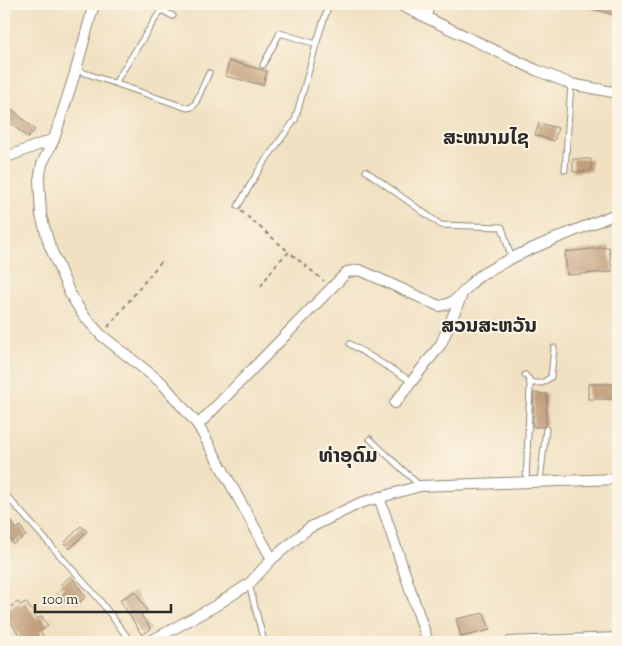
<svg xmlns="http://www.w3.org/2000/svg" width="622" height="646" font-family="'Sorts Mill Goudy','Noto Sans Lao',serif">
<rect width="100%" height="100%" fill="#fcf5e5"/>
<filter id="ink" filterUnits="userSpaceOnUse"><feTurbulence type="fractalNoise" baseFrequency=".02" numOctaves="2"/><feDisplacementMap in="SourceGraphic" scale="10" xChannelSelector="R" yChannelSelector="G"/><feConvolveMatrix kernelMatrix="1 2 1 2 8 2 1 2 1" color-interpolation-filters="sRGB"/></filter>
<filter id="wash" filterUnits="userSpaceOnUse"><feTurbulence type="fractalNoise" baseFrequency=".0096" numOctaves="4" result="noise"/><feDisplacementMap in="SourceGraphic" scale="20" xChannelSelector="R" yChannelSelector="G"/><feGaussianBlur stdDeviation="1.12" result="paint"/><feColorMatrix in="noise" values="0 0 0 0 0 0 0 0 0 0 0 0 0 0 0 0 0 1.4 0 .05"/><feComposite in="paint" operator="in"/></filter>
<g filter="url(#wash)">
<rect width="100%" height="100%" fill="#f1e1c2"/>
<g id="blocks">
<!-- building -->
<g fill="#c29f7d">
<polygon points="582,4 618,4 618,16 582,6"/>
<polygon points="229,61 267,71 263,85 225,76"/>
<polygon points="4,102 35,130 28,138 4,117"/>
<polygon points="539,123 558,128 554,141 535,135"/>
<polygon points="573,159 591,159 591,171 573,172"/>
<polygon points="609,247 612,272 567,275 565,252"/>
<rect x="588" y="384" width="30" height="15"/>
<polygon points="534,393 547,394 546,425 542,427 533,427"/>
<polygon points="11,520 16,529 21,526 26,536 13,544 4,528 4,524"/>
<polygon points="81,526 87,531 70,549 64,543"/>
<polygon points="71,576 86,597 77,604 70,595 63,600 57,593 64,587 61,584"/>
<polygon points="135,591 147,611 141,615 151,629 142,635 120,600"/>
<polygon points="18,602 20,605 26,602 37,619 42,616 48,626 40,631 44,638 37,642 11,642 20,637 11,622 4,627 4,611"/>
<polygon points="484,613 490,630 461,637 456,619"/>
</g>
</g>
</g>
<g filter="url(#ink)">
<use href="#blocks" fill-opacity="0" stroke="#8e8676" stroke-width="1"/>
<g fill="none" stroke-linecap="round" stroke-linejoin="round">
<defs>
<g id="service">
<polyline points="263,65 280,33 316,44"/>
<polyline points="76,70 187,108 192,107 195,104 209,73"/>
<polyline points="115,83 161,10 173,16"/>
<polyline points="565,170 571,84"/>
<polyline points="366,171 441,225 502,227 511,257"/>
<polyline points="238,206 262,165 295,120 318,38 329,4"/>
<polyline points="616,250 618,250"/>
<polyline points="350,344 411,381"/>
<polyline points="525,375 529,379 530,386 526,482"/>
<polyline points="530,383 542,383 551,377 554,348"/>
<polyline points="370,439 420,486"/>
<polyline points="540,481 546,429"/>
<polyline points="4,493 98,598 131,642"/>
<polyline points="249,584 264,642"/>
</g>
<g id="minor">
<polyline points="94,4 76,70 54,139 42,164 39,180 41,215 49,244 70,294 84,316 101,335 162,383 198,425 272,559"/>
<polyline points="398,4 536,70 571,84 618,93"/>
<polyline points="426,17 429,4"/>
<polyline points="4,158 54,139"/>
<polyline points="395,403 441,344 461,297"/>
<path d="M198,425L347,272L360,270L439,306C462,303 466,283 484,273C527,248 573,232 618,213"/>
<polyline points="379,497 428,642"/>
<polyline points="149,642 215,606 249,584 272,559 309,528 360,503 420,486 618,479"/>
<polyline points="510,642 618,638"/>
</g>
</defs>
<!-- service casing -->
<use href="#service" stroke="#8e8676" stroke-width="7"/>
<!-- minor casing -->
<use href="#minor" stroke="#8e8676" stroke-width="12"/>
<!-- path -->
<g stroke="#8e8676" stroke-width="2" stroke-dasharray="4 4" stroke-linecap="butt">
<polyline points="241,211 289,252"/>
<polyline points="261,286 277,263 289,252 324,281"/>
<polyline points="108,327 163,259"/>
</g>
<!-- service -->
<use href="#service" stroke="#fff" stroke-width="5"/>
<!-- minor -->
<use href="#minor" stroke="#fff" stroke-width="10"/>
</g>
</g>
<g text-anchor="middle" stroke-width="4" stroke-linejoin="round" paint-order="stroke">
<!-- quarter labels -->
<g font-size="20" font-weight="bold" fill="#2b2b2b" stroke="#fcf5e5">
<text x="486" y="144">ສະຫນາມໄຊ</text>
<text x="489" y="332">ສວນສະຫວັນ</text>
<text x="348" y="462">ທ່າອຸດົມ</text>
</g>
</g>
<!-- margin -->
<rect width="622" height="646" fill="none" stroke="#fcf5e5" stroke-width="20"/>
<!-- scale -->
<path d="M35 604v8h136v-8" fill="none" stroke="#2b2b2b" stroke-width="2.5"/>
<text x="42" y="604" font-size="15" fill="#2b2b2b" stroke="#fcf5e5" stroke-width="4" paint-order="stroke">100 m</text>
</svg>
